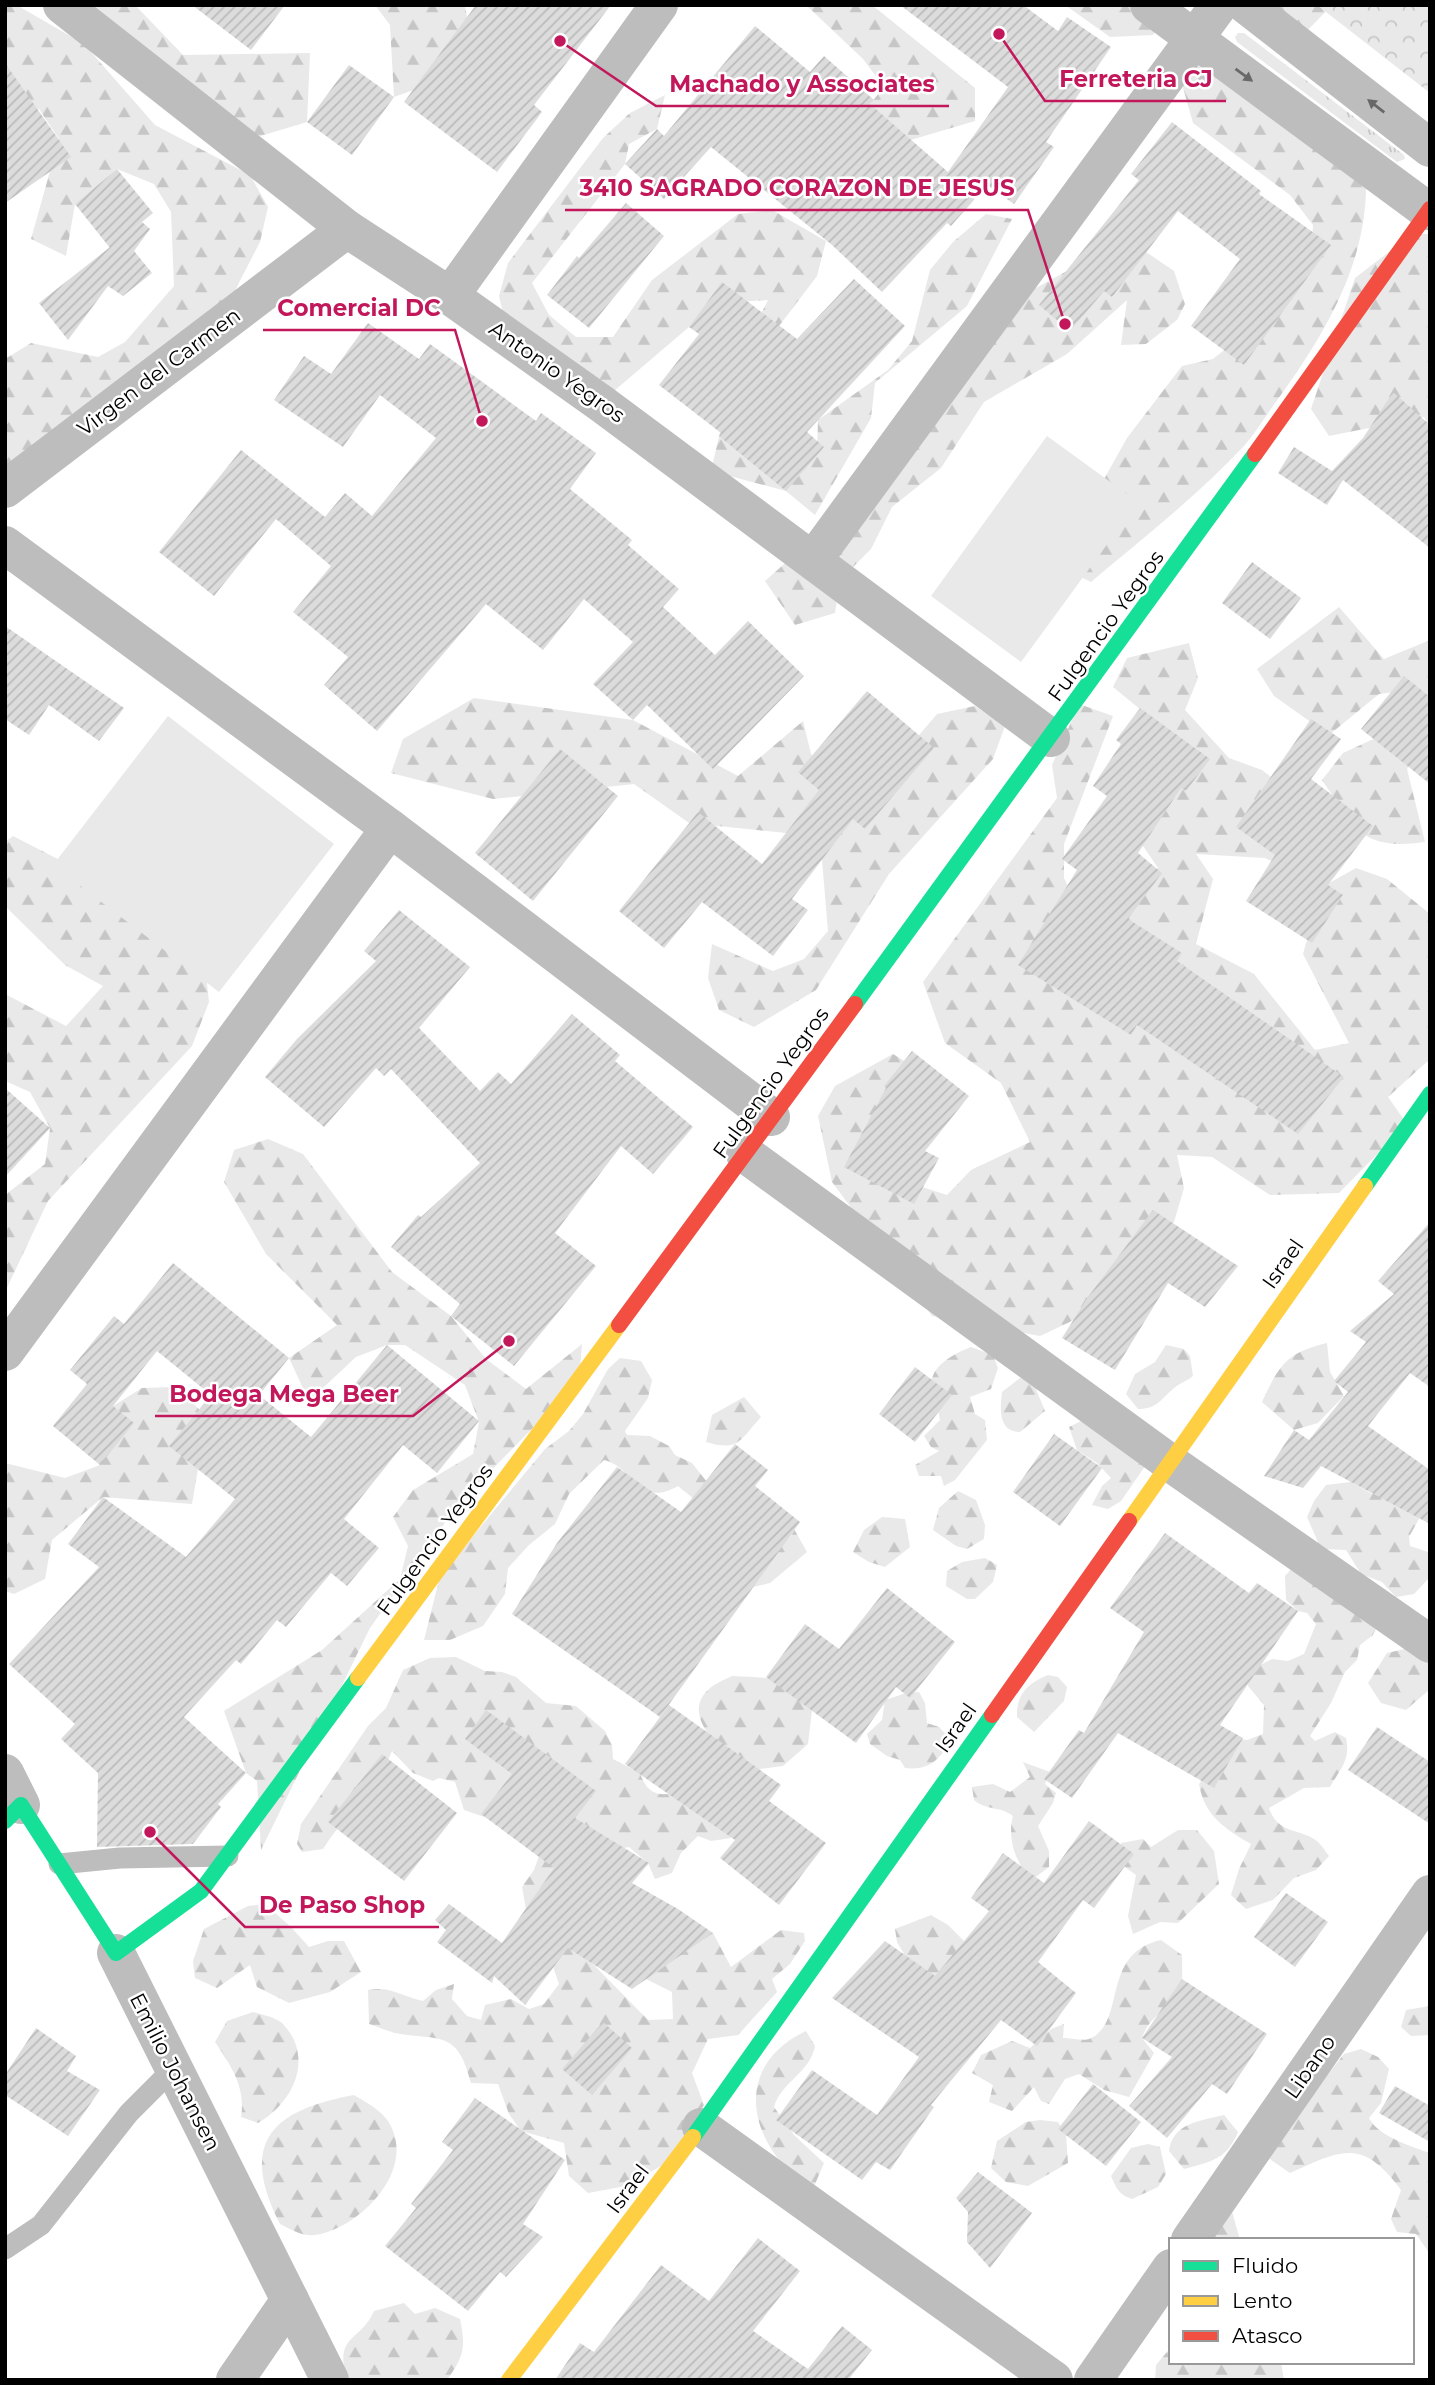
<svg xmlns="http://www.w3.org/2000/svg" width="1435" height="2385" font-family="Montserrat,sans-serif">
<defs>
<pattern id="grass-tufts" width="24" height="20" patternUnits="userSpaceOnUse" patternTransform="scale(1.75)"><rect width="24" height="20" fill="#e9e9e9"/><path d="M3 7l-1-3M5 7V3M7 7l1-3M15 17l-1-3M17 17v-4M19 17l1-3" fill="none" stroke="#c6c6c6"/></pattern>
<pattern id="forest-firs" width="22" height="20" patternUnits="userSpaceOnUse" patternTransform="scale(1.75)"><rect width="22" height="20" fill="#e9e9e9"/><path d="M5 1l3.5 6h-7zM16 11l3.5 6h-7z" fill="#c6c6c6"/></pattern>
<pattern id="park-crowns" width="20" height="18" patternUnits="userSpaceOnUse" patternTransform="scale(1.75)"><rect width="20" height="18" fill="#e9e9e9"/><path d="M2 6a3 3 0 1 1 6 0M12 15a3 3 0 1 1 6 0" fill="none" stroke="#c6c6c6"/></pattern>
<pattern id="building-hatch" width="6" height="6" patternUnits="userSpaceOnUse" patternTransform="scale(1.75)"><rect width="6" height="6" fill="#dcdcdc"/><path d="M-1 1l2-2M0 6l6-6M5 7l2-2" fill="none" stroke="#bbb"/></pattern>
</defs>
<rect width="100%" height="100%" fill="#fff"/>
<!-- grass -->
<polygon fill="url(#grass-tufts)" points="1238,33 1244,33 1404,155 1405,159 1397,162 1237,42 1235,37"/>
<!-- forest -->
<g fill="url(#forest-firs)">
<polygon points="88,5 135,5 183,55 310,53 307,122 254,138"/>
<polygon points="375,5 465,5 472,50 419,88 394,97 390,25"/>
<polygon points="806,5 872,5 975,88 975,121 853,157 852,126 884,87 863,59"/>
<polygon points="1065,5 1151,5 1162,21 1153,35 1110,37"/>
<polygon points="1278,5 1332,5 1303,35 1274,19"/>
<polygon points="5,6 20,7 84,44 155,125 250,175 268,207 260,242 214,331 5,470 5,359 31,343 98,357 125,342 174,286 171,212 154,184 117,169 75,204 66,256 31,239 59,139 39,109 5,102"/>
<path d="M1190,57L1366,186C1366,266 1323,337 1278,399C1266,415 1256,433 1243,447C1197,496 1143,538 1091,582L1075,574L1061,556L1127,438L1182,366L1213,359L1270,313L1312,241L1313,225L1290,195L1193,123L1178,70Z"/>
<polygon points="665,95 657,129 629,144 625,164 532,283 549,315 576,337 613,337 652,280 738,214 772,210 826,241 817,276 732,388 817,454 818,420 888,370 912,341 930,270 953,242 986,214 1012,219 967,306 875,383 871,418 815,515 786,491 711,471 736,362 768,300 736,302 689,327 607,397 507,331 499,296 508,263 603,138 630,113"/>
<polygon points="1412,234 1430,234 1430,427 1424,417 1329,436 1311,409 1355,278"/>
<polygon points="1146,252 1174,271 1185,304 1177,320 1146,344 1121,345 1127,300 1067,354 984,402 941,468 892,507 871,549 840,580 835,613 795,625 765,581 792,557 1008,303 1100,253"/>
<path d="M1339,607L1384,659L1430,640V731L1407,769L1425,842C1360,851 1355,828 1322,780L1343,753L1406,724L1413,690L1379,694L1329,735L1274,696L1257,669Z"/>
<polygon points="1189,643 1198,678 1185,710 1229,758 1262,770 1339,829 1298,873 1265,858 1196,854 1213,879 1196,944 1254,974 1315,1050 1349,1043 1303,954 1322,887 1356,868 1387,879 1430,914 1430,1059 1388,1097 1407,1124 1339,1193 1270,1195 1212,1157 1177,1155 1184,1188 1174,1222 1110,1303 1040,1336 932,1316 832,1182 818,1116 835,1086 893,1054 949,1088 882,1174 947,1195 971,1170 1030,1142 1001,1083 945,1043 923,982 1057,798 1052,765 1079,704 1113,716 1064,844 1064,878 1079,909 1114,925 1158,868 1139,840 1196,755 1113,687 1127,658"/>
<polygon points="474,698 633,720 738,776 803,721 811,754 859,806 937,714 975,706 1005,726 993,759 889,874 816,990 754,1027 719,1010 708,978 712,944 773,971 804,959 828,931 822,860 786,833 689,823 634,784 493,799 391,773 403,739"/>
<polygon points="13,836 151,907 205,965 209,1002 192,1046 48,1201 5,1292 5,1195 45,1164 50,1128 30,1092 5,1081 5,994 66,1026 103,986 65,965 5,906 5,842"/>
<polygon points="268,1139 303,1154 392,1272 451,1316 486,1359 526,1389 582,1344 579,1381 459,1503 370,1628 261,1850 257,1781 246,1773 224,1711 322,1650 400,1579 408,1546 393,1517 413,1490 473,1454 479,1422 465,1385 405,1345 387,1345 356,1357 309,1401 289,1358 337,1325 266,1254 224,1182 234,1150"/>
<path d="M1327,1343L1330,1372L1344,1396L1318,1423L1294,1430L1262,1402C1280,1364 1286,1353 1327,1343Z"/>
<path d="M1166,1345L1184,1349L1190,1356L1193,1376C1187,1381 1178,1384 1173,1389C1160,1400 1157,1409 1138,1409L1126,1394L1135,1374L1155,1362Z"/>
<path d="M971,1347L993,1355L998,1368L991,1389L970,1397L975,1414L985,1420L987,1440L955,1480L944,1486L941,1476H919L915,1465L939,1451L931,1447L924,1436L940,1420C938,1408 935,1398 932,1387C928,1366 956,1353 971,1347Z"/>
<path d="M620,1358L641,1361L652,1380L648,1398L625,1431L627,1435L650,1436L669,1446L675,1455L692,1463L707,1482L794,1529L807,1552L770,1583L753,1587L746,1584L705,1508L678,1486C638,1509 634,1467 604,1460L569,1494L555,1524L529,1545L508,1568L505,1594L483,1626L450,1640H424L440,1576L545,1449L569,1431L583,1414L608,1369Z"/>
<path d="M1020,1378L1033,1382L1045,1411L1020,1432C998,1432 1000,1409 1002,1392Z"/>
<polygon points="176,1387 201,1411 178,1435 198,1469 192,1504 103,1497 52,1540 45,1579 14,1594 5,1591 5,1463 65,1478 100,1465 113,1406 142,1388"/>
<path d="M744,1397L761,1417C740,1440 739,1452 706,1442L712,1415Z"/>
<polygon points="1087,1418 1148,1462 1121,1501 1108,1509 1092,1505 1102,1486 1111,1478 1097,1463 1077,1450 1069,1427"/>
<polygon points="1351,1482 1372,1494 1402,1482 1426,1506 1409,1537 1410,1546 1428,1552 1430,1577 1414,1594 1396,1597 1382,1582 1361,1574 1346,1550 1321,1549 1307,1517 1314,1501 1326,1485"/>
<polygon points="958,1491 976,1500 985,1525 984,1539 967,1549 956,1546 933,1530 939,1508"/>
<polygon points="882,1517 905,1519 910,1547 885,1567 869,1562 853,1552 864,1530"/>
<polygon points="985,1558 997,1565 993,1582 975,1599 967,1599 946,1586 947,1571 962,1562"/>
<path d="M1292,1568L1377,1626L1373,1635L1360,1645L1357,1660L1345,1672L1331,1703L1310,1736L1315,1741L1335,1732L1346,1738C1351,1760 1340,1769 1330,1787L1304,1788L1269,1808C1277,1833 1298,1829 1314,1839C1320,1842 1325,1851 1329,1856L1316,1870L1294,1878L1273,1900L1246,1909L1231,1895L1239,1869L1251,1844C1225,1829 1204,1815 1199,1784L1235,1738L1247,1740L1263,1734L1264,1705L1248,1686L1249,1671L1272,1659L1288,1661L1304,1654L1316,1624L1307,1613L1298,1611L1286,1600L1285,1576Z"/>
<polygon points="1409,1648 1430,1659 1430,1689 1406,1710 1381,1703 1368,1683 1387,1653"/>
<path d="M456,1657L485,1671L502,1672L516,1677L546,1703L576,1706L605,1731L612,1745L613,1759L640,1773C652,1808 672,1787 696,1795C707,1798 717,1805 727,1809L731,1838L711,1841L698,1836L681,1853L672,1873L655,1879L648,1863L629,1847L608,1851L591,1962L648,2020L673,2019L672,1992L638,1975L667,1934L713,1933L731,1967L781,1930L804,1933L805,1941L790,1964L772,1979L777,1992L738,2035L708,2039L692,2073L704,2105L668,2162L626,2186L588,2193L569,2176L564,2143L521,2131L509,2114L498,2084L471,2083C458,2032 443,2040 400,2034C389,2032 379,2027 369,2024L368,1990C391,1986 400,1996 423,2001L436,1990L454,1984L452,1999L467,2016L481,2020L485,2005L511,1999L529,2009L544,2004L559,1984L549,1955L526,1909L522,1887L534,1870L539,1856L502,1823L464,1810L455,1782L439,1778L433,1781L413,1773L392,1751C378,1788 344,1815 323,1849L302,1852L297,1844L301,1824L368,1726L386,1708L403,1670L430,1658Z"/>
<path d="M1048,1675L1058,1677L1067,1687L1064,1701L1034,1732L1017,1717C1016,1694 1028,1683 1048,1675Z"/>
<path d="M732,1676C773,1678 788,1675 812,1710L808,1744L783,1766L744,1771C726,1754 679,1717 708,1690C714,1684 724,1680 732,1676Z"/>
<path d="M919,1692L925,1703L927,1723L939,1727L951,1740C940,1760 928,1771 905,1768L900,1760L887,1756L870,1744L867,1734L882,1720L885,1700L906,1693Z"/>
<path d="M1023,1762L1050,1772L1045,1784L1056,1793L1053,1803L1038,1826L1049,1851V1867L1033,1879C1015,1866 1007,1836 1013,1816C1001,1806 987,1811 974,1800L972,1787L993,1784L1010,1792L1030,1777Z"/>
<polygon points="1178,1830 1197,1830 1214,1851 1219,1884 1178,1923 1160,1922 1133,1934 1128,1916 1136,1875 1118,1862 1121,1843 1143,1839 1151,1847"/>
<polygon points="265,1904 291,1927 309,1947 328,1941 344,1941 361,1972 330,1992 289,2003 257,1987 250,1965 217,1988 195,1978 193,1961 204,1929 248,1906"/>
<polygon points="931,1915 948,1925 965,1942 953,1989 907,1959 897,1942 895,1929"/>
<path d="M1161,1940L1182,1955C1182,1967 1184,1983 1177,1994C1167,2010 1148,2018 1142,2038L1154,2053L1129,2097L1104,2090L1079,2074L1065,2079L1049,2104L1041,2101L1034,2087L1012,2111L989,2102L993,2085L972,2073L981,2055L1012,2041L1030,2048L1051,2029L1064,2024L1063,2038C1070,2038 1084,2041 1089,2039C1128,2023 1099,1954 1161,1940Z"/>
<polygon points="1430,2006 1430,2035 1411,2036 1401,2027 1406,2010"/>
<path d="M253,2012C262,2015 276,2017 283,2024C315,2058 293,2103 258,2123L241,2117C246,2087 231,2066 215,2042L227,2021Z"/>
<path d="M806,2031L815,2046C810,2073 781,2082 774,2107L794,2135L824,2163L813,2189C804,2182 791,2175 783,2165C742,2117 746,2059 806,2031Z"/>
<path d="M1361,2049L1378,2057L1389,2069L1381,2103L1369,2118C1378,2136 1412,2147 1430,2153V2254L1416,2234L1397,2232L1391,2219L1401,2190C1362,2137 1341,2150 1290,2173L1264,2155L1344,2054Z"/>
<path d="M354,2095C369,2104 387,2113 393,2131C411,2176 357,2229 315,2235C303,2237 290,2229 280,2224C238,2142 272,2110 354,2095Z"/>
<path d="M1224,2115L1238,2132C1227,2159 1211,2162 1184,2169L1169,2151C1173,2122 1201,2121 1224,2115Z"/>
<polygon points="1040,2120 1058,2122 1066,2135 1068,2163 1028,2186 1006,2182 991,2168 997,2141 1026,2122"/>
<path d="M1148,2144L1160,2147L1166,2174L1158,2187L1132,2199C1119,2195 1116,2188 1111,2176L1131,2148Z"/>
<polygon points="1231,2208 1240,2240 1197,2240"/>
<path d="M404,2303L415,2314L435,2308L460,2319C466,2348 464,2356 447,2380H347C334,2333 360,2343 374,2311Z"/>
<polygon points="1171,2347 1171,2362 1281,2362 1284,2380 1155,2380 1156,2365"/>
</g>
<!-- park -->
<polygon fill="url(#park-crowns)" points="1317,5 1430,5 1430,93"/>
<!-- pitch -->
<g fill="#e9e9e9">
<polygon points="1047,436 1138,502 1021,662 931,596"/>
<polygon points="168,716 334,844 219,992 53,865"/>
</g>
<!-- building -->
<g fill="url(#building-hatch)">
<polygon points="192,5 285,5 251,50"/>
<polygon points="476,5 611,5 534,105 542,112 497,172 404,102"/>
<polygon points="900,5 1023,5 1058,31 1067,17 1111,47 1046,142 1054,147 1014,204 987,185 951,226 947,223 882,292 832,245 711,147 664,199 625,164 657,129 664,136 755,26 810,72 824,56 874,100 870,104 948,172 1008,87"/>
<polygon points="5,63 71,157 5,203"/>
<polygon points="349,65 394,97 352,155 307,122"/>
<polygon points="1172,122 1261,191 1259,194 1331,245 1244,365 1191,326 1240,259 1178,211 1112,297 1104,291 1070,331 1039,305 1139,180 1131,174"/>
<polygon points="117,169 153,213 110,248 75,204"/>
<polygon points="626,203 664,236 589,328 547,295 577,256 579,258"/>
<polygon points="142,222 150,229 134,251 152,273 123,296 108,286 68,340 39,303"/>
<polygon points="854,279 905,326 807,432 824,447 786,491 719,436 721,433 659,385 699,334 689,327 722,282 797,339"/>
<polygon points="368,323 419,359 430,344 536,421 541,413 596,453 570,489 632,540 628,545 679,589 663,607 715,655 748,621 804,676 713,769 647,705 633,720 593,684 633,642 584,599 543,650 486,604 377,731 324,685 348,657 293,612 331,566 276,519 214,596 159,552 241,450 325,517 345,493 372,516 436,438 380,395 343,447 274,400 304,356 331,374"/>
<polygon points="1393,392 1430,425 1430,548 1343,480 1327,505 1278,473 1294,447 1332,471 1363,438"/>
<polygon points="1252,562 1301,598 1270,639 1222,603"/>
<polygon points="5,626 124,708 99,741 49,705 29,735 5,719"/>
<polygon points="1404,676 1430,697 1430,784 1361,729"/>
<polygon points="867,691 934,748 865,829 853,819 792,899 808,910 773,956 702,902 664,948 619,911 698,812 762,864 819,790 798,772"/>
<polygon points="1140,708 1210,759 1186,791 1181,788 1138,853 1162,873 1128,919 1182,953 1177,961 1344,1077 1298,1134 1137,1025 1131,1035 1018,965 1077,870 1062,859 1107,796 1093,786 1121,744 1116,740"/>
<polygon points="1311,719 1341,739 1311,779 1373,826 1328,885 1343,895 1312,943 1246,901 1275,855 1236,827"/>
<polygon points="560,749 618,796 533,901 475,853"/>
<polygon points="399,910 470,967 419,1028 480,1091 498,1072 511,1084 572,1014 620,1055 615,1061 693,1127 653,1174 621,1146 555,1233 596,1266 514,1366 451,1316 460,1304 391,1247 418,1215 421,1217 480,1163 391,1069 384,1076 376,1068 324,1127 265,1077 297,1039 376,961 364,951"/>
<polygon points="912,1051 969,1096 925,1151 939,1158 914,1204 844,1167 886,1088 884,1086"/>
<polygon points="5,1088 50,1128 5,1177"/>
<polygon points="1153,1210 1238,1266 1205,1307 1168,1283 1115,1370 1062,1338 1088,1297"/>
<polygon points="1430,1222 1430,1387 1410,1373 1368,1426 1430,1470 1430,1524 1321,1466 1303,1488 1264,1476 1294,1430 1309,1440 1348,1392 1334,1381 1366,1342 1350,1331 1394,1294 1378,1281"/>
<polygon points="173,1263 289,1358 259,1395 311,1437 387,1345 479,1421 437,1473 403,1445 344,1519 379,1548 347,1586 331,1573 286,1627 277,1620 241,1664 236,1660 184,1717 246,1773 218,1804 221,1807 193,1844 97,1847 98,1773 61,1739 75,1724 9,1664 99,1567 68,1544 103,1497 186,1557 235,1499 169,1446 211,1395 157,1351 113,1406 134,1423 100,1465 53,1426 87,1384 70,1370 114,1316 124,1324"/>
<polygon points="915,1367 952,1395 915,1442 879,1414"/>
<polygon points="1054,1434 1102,1468 1060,1526 1013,1492"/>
<polygon points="735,1444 768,1470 755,1486 800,1522 660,1717 512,1614 557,1543 617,1467 681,1512"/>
<polygon points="1165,1533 1249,1593 1257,1583 1298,1611 1220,1725 1243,1738 1214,1788 1118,1733 1072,1798 1044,1779 1079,1730 1084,1733 1144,1632 1110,1608"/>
<polygon points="887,1588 955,1642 910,1698 896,1687 856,1743 766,1677 805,1624 839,1649"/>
<polygon points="669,1705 781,1785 769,1801 826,1843 779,1905 720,1858 735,1840 625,1764"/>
<polygon points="486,1710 596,1791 575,1818 649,1863 632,1883 678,1909 713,1933 632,1989 568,1948 525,2005 494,1976 492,1983 437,1942 446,1930 435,1920 449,1904 502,1943 554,1868 481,1814 512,1774 465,1739"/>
<polygon points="1377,1727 1430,1762 1430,1824 1348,1770"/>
<polygon points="382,1754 457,1813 404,1881 328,1822"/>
<polygon points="1089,1821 1134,1854 1094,1908 1083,1900 1038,1962 1076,1993 1037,2046 1001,2020 931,2105 934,2107 890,2170 876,2162 862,2180 776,2120 812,2070 877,2115 919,2057 832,1998 885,1941 935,1976 989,1911 971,1898 1003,1853 1044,1883"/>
<polygon points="1286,1893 1328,1922 1295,1967 1254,1937"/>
<polygon points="1182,1979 1267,2034 1227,2094 1212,2084 1167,2138 1129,2106 1172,2057 1142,2038"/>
<polygon points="603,2022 632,2048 592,2095 562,2069"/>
<polygon points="36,2028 76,2056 67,2071 100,2090 68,2136 5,2095 5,2075"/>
<polygon points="1093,2084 1141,2122 1106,2166 1058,2129"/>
<polygon points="1395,2086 1430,2106 1430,2142 1379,2113"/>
<polygon points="475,2098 565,2160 523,2224 543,2237 506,2277 500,2272 468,2311 385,2246 416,2208 411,2204 453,2150 442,2142"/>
<polygon points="978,2172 1032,2213 990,2268 967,2242 968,2212 956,2198"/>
<polygon points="758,2238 800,2271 753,2331 808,2369 842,2326 872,2350 848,2380 555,2380 580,2343 594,2352 661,2265 709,2301"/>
</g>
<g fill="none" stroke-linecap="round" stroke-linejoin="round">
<!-- lane -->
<g stroke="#bdbdbd" stroke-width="21">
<polyline points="59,1864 120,1858 228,1856"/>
<polyline points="5,2249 41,2225 129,2113 174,2068"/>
</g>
<!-- street -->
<g stroke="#bdbdbd" stroke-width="38">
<polyline points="62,5 347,229 450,296 602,404 1051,738"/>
<polyline points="1149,5 1428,211"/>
<polyline points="1246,5 1430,148"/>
<polyline points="450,296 659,5"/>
<polyline points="5,489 347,229"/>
<polyline points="5,545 390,828 771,1117"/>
<polyline points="814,559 1219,5"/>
<polyline points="745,1154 1169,1462 1430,1644"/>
<polyline points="5,1352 390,828"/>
<polyline points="5,1773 21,1805"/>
<polyline points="116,1953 330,2380"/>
<polyline points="701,2127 1054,2380"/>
<polyline points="1190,2240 1430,1894"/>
<polyline points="235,2380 290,2300"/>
<polyline points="1093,2380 1171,2268"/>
</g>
<!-- fast -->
<g stroke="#16e098" stroke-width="16">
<polyline points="855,1004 1255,454"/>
<polyline points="1365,1186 1430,1094"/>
<polyline points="5,1821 21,1805 116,1953 201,1891 358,1678"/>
<polyline points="693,2137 992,1715"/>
</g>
<!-- slow -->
<g stroke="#ffcf43" stroke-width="16">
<polyline points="1129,1521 1365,1186"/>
<polyline points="358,1678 619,1325"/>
<polyline points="509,2380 693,2137"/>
</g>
<!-- jam -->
<g stroke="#f24e42" stroke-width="16">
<polyline points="1255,454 1430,209"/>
<polyline points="619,1325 855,1004"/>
<polyline points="992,1715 1129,1521"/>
</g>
</g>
<!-- one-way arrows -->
<defs><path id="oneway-solid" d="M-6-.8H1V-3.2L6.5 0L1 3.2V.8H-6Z" transform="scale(1.75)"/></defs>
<g fill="#686868">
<use href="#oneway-solid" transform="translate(1244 75) rotate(36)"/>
<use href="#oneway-solid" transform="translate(1376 106) rotate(-142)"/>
</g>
<g text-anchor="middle" stroke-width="5" stroke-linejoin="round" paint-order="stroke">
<!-- street labels -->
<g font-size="21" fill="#000" stroke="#fff">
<text transform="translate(159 372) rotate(-37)" y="7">Virgen del Carmen</text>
<text transform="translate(557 372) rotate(35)" y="7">Antonio Yegros</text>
<text transform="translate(1106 626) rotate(-54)" y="7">Fulgencio Yegros</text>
<text transform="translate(771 1083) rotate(-54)" y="7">Fulgencio Yegros</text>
<text transform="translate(1283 1264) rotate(-55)" y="7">Israel</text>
<text transform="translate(435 1540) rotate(-54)" y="7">Fulgencio Yegros</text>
<text transform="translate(956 1728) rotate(-55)" y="7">Israel</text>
<text transform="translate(1310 2067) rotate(-55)" y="7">Libano</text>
<text transform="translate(175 2072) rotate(63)" y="7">Emilio Johansen</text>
<text transform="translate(628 2189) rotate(-53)" y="7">Israel</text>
</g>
</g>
<!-- callouts -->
<path fill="none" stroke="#c2185b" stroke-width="2.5" d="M999 34L1045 101H1226M560 41L656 106H949M1065 324L1028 210H565M482 421L455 330H263M509 1341L413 1416H155M150 1832L245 1927H439"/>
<g fill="#c2185b" stroke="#fff" stroke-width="2.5">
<circle cx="999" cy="34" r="7"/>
<circle cx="560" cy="41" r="7"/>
<circle cx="1065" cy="324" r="7"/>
<circle cx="482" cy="421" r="7"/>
<circle cx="509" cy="1341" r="7"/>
<circle cx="150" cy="1832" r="7"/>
</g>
<g font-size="23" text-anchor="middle" font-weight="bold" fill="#c2185b" stroke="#fff" stroke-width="5" stroke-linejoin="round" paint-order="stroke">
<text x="1136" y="87">Ferreteria CJ</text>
<text x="802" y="92">Machado y Associates</text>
<text x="797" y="196">3410 SAGRADO CORAZON DE JESUS</text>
<text x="359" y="316">Comercial DC</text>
<text x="284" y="1402">Bodega Mega Beer</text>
<text x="342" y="1913">De Paso Shop</text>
</g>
<!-- border -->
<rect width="1435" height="2385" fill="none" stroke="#000000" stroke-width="14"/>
<!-- legend -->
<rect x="1169" y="2238" width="245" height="126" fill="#ffffff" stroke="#999999" stroke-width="2"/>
<rect x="1183" y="2261" width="35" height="10" fill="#16e098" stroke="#999999" stroke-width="2"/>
<text x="1232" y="2273" font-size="21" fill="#000000">Fluido</text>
<rect x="1183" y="2296" width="35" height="10" fill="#ffcf43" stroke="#999999" stroke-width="2"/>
<text x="1232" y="2308" font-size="21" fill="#000000">Lento</text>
<rect x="1183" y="2331" width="35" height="10" fill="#f24e42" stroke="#999999" stroke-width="2"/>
<text x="1232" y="2343" font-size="21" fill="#000000">Atasco</text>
</svg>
